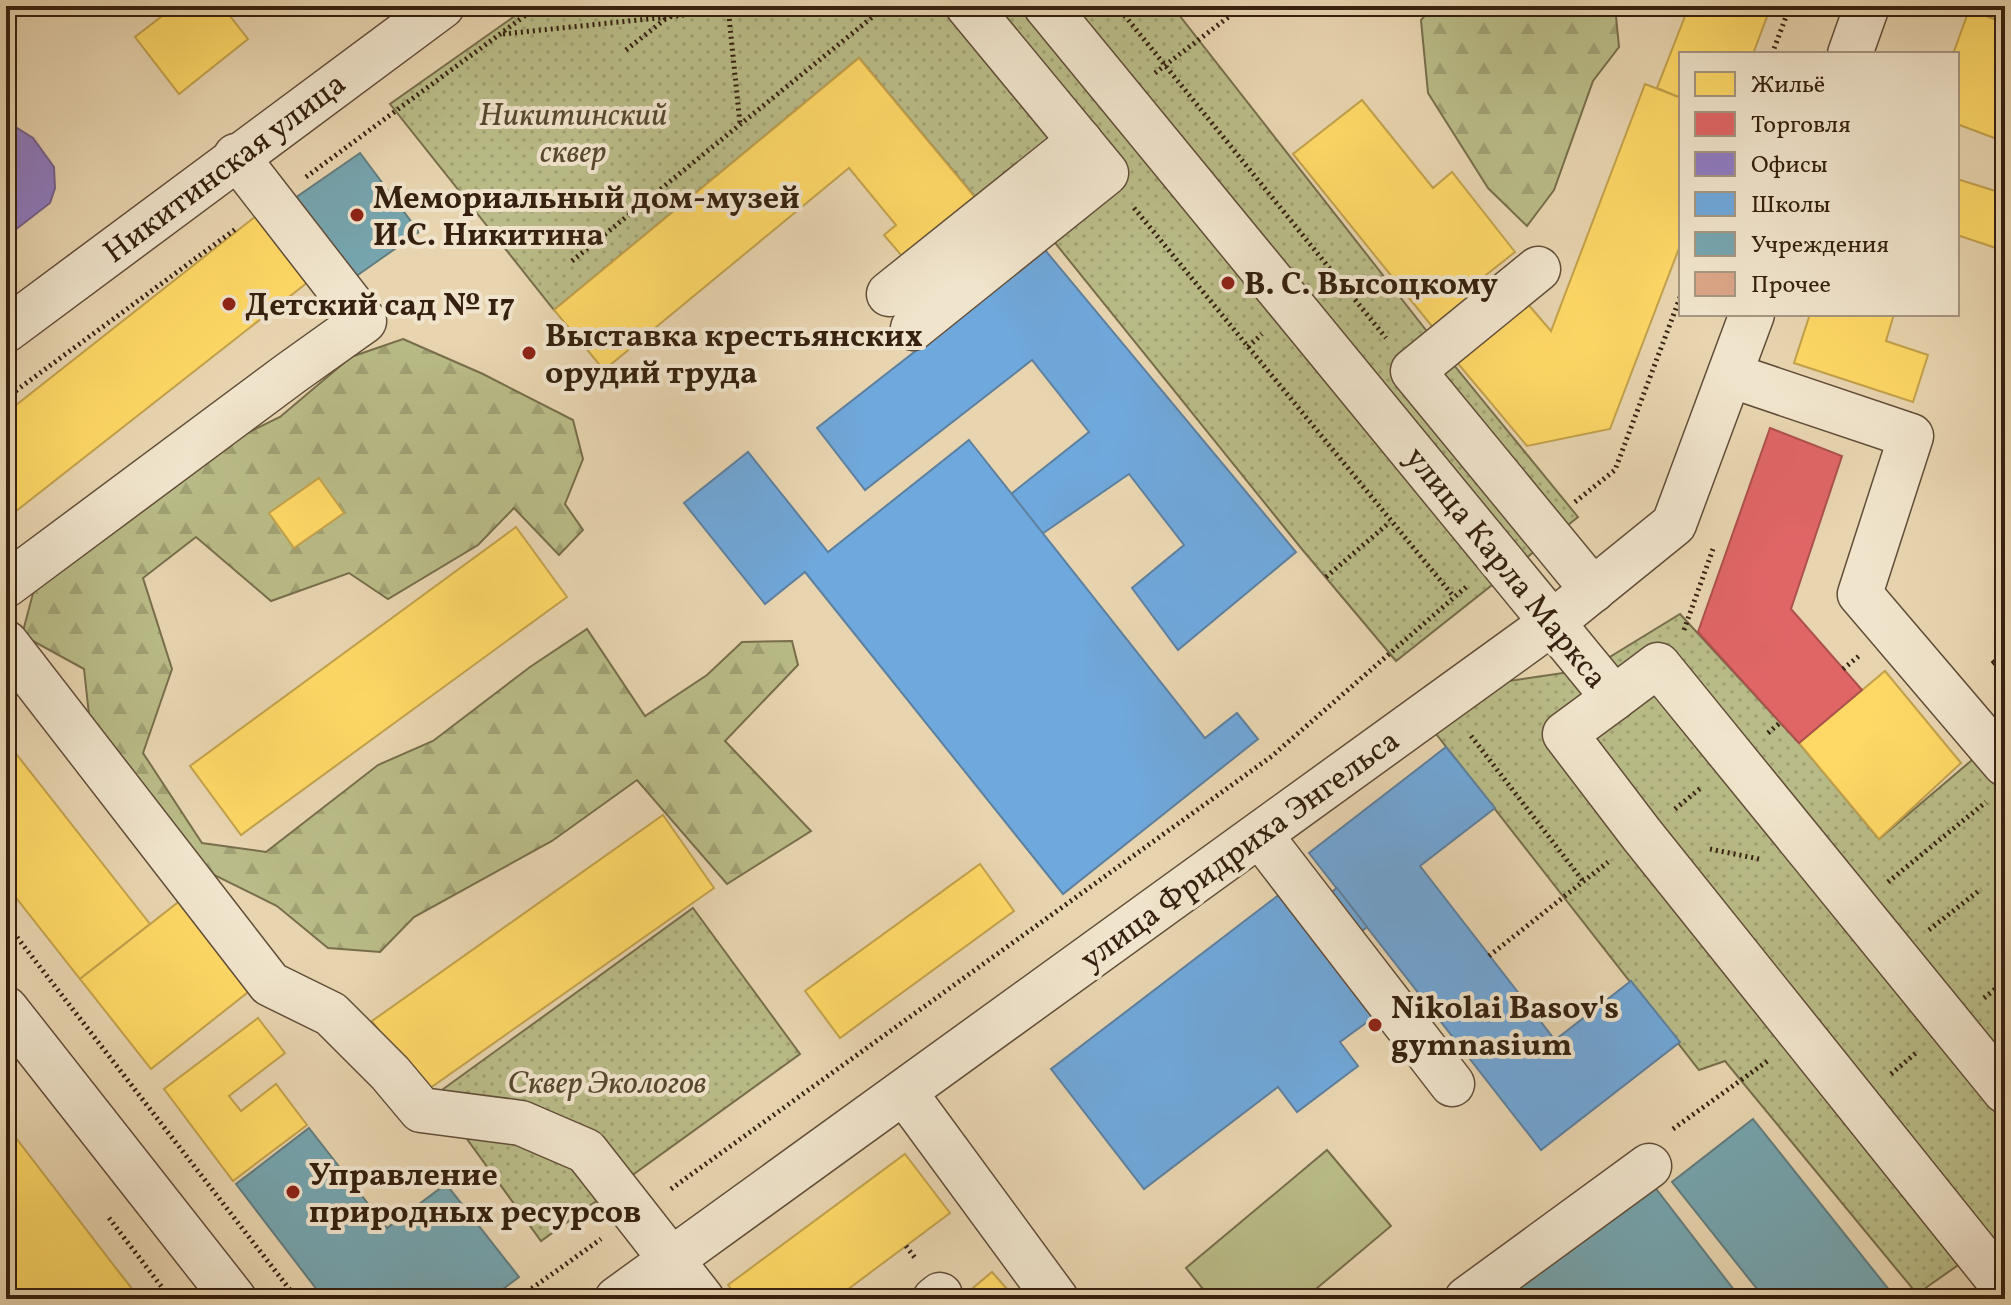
<svg xmlns="http://www.w3.org/2000/svg" width="2011" height="1305" font-family="Vollkorn,serif">
<defs>
<pattern id="forest-firs" width="22" height="20" patternUnits="userSpaceOnUse" patternTransform="scale(2)"><rect width="22" height="20" fill="#b9bc88"/><path d="M5 1l3.5 6h-7zM16 11l3.5 6h-7z" fill="#a0a174"/></pattern>
<pattern id="park-dots" width="8" height="8" patternUnits="userSpaceOnUse" patternTransform="scale(2)"><rect width="8" height="8" fill="#b9bc88"/><path d="M2 2h.1M6 6h.1" fill="none" stroke="#a0a174" stroke-width="1.8" stroke-linecap="round"/></pattern>
</defs>
<rect width="100%" height="100%" fill="#e8d5b0"/>
<filter id="stains"><feTurbulence type="fractalNoise" baseFrequency=".0025" numOctaves="4"/><feColorMatrix values="0 0 0 0 .2 0 0 0 0 .09 0 0 0 0 .02 0 0 0 .5 -.17"/></filter>
<radialGradient id="worn" r=".72"><stop offset=".6" stop-color="#630" stop-opacity="0"/><stop offset="1" stop-color="#630" stop-opacity=".3"/></radialGradient>
<!-- grass -->
<polygon fill="#b9bc88" stroke="#786e4c" stroke-width="2" points="1327,1150 1391,1226 1304,1299 1211,1299 1186,1268"/>
<!-- forest -->
<g fill="url(#forest-firs)" stroke="#786e4c" stroke-width="2">
<polygon points="1433,6 1615,6 1619,47 1593,81 1554,190 1527,226 1488,188 1428,93 1421,20"/>
<polygon points="403,339 483,374 573,420 583,459 565,504 583,530 559,555 514,508 478,545 388,599 349,573 271,601 196,537 143,578 172,669 143,753 202,843 266,852 378,765 433,741 530,667 587,629 645,716 707,675 742,642 792,641 798,665 725,741 811,831 727,884 637,780 552,841 414,917 380,952 328,948 277,906 202,869 90,724 84,669 22,635 36,582 204,454 280,417 351,357"/>
</g>
<!-- park -->
<g fill="url(#park-dots)" stroke="#786e4c" stroke-width="2">
<polygon points="529,6 1172,6 1440,348 1578,517 1396,661 1301,548 1027,208 1001,228 859,58 554,310 390,104"/>
<polygon points="1680,614 1799,743 1879,839 2005,732 2005,1299 1964,1261 1917,1294 1725,1061 1699,1070 1433,730 1496,683 1590,669"/>
<polygon points="693,908 800,1054 541,1241 435,1095"/>
</g>
<!-- homes -->
<g fill="#ffd966" stroke="#c3a24c" stroke-width="2">
<polygon points="175,6 222,6 248,39 179,94 135,37"/>
<polygon points="1689,6 1771,6 1753,54 1681,54 1681,98 1657,88"/>
<polygon points="1971,6 2005,6 2005,23 1969,10"/>
<polygon points="1969,10 2005,23 2005,142 1957,124 1957,54 1953,54"/>
<polygon points="859,58 979,202 907,262 884,235 896,225 849,168 604,370 554,310"/>
<polygon points="1645,84 1681,98 1681,243 1610,429 1527,446 1450,354 1520,295 1551,331"/>
<polygon points="1362,100 1433,188 1452,172 1515,252 1476,283 1487,297 1439,335 1293,154"/>
<polygon points="1957,179 2005,194 2005,251 1957,235"/>
<polygon points="256,216 308,282 6,519 6,413"/>
<polygon points="1810,314 1894,314 1886,341 1928,355 1913,402 1794,363"/>
<polygon points="319,478 344,513 294,548 269,513"/>
<polygon points="516,527 567,597 241,835 190,766"/>
<polygon points="1885,671 1961,763 1879,839 1799,743"/>
<polygon points="6,741 150,924 80,979 6,885"/>
<polygon points="663,815 714,888 423,1093 372,1021"/>
<polygon points="980,864 1014,911 840,1038 805,991"/>
<polygon points="181,900 252,989 151,1069 80,979"/>
<polygon points="258,1018 285,1053 229,1096 241,1111 276,1084 307,1125 233,1181 164,1089"/>
<polygon points="6,1125 115,1267 140,1299 6,1299"/>
<polygon points="905,1154 950,1213 835,1299 739,1299 728,1285"/>
<polygon points="992,1272 1014,1297 1012,1299 982,1299 973,1288"/>
</g>
<!-- shops -->
<polygon fill="#e06666" stroke="#ad514c" stroke-width="2" points="1770,428 1842,456 1791,609 1862,690 1799,743 1698,632"/>
<!-- offices -->
<polygon fill="#8e7cc3" stroke="#74618d" stroke-width="2" points="6,121 33,138 54,167 55,188 50,203 6,237"/>
<!-- schools -->
<g fill="#6fa8dc" stroke="#5e809f" stroke-width="2">
<polygon points="1045,250 1296,552 1178,650 1132,588 1184,545 1129,474 1042,534 1011,494 1089,432 1032,360 865,490 817,428"/>
<polygon points="969,440 1205,738 1237,713 1258,739 1063,894 805,572 765,604 684,503 748,452 828,552"/>
<polygon points="1446,747 1495,808 1420,866 1555,1040 1631,981 1680,1042 1541,1150 1309,853"/>
<polygon points="1337,888 1367,927 1328,957 1374,1017 1340,1042 1358,1066 1297,1112 1278,1087 1144,1189 1051,1069 1280,894 1298,918"/>
</g>
<!-- public -->
<g fill="#76a5af" stroke="#637d7f" stroke-width="2">
<polygon points="360,153 419,232 355,277 295,198"/>
<polygon points="1753,1119 1890,1291 1879,1299 1765,1299 1672,1182"/>
<polygon points="309,1128 387,1228 446,1184 519,1277 490,1299 324,1299 236,1184"/>
<polygon points="1647,1177 1741,1299 1488,1299"/>
</g>
<!-- building -->
<polygon fill="#dba587" stroke="#362110" stroke-width="2" points="2005,650 2005,678 1992,662"/>
<g fill="none" stroke-linecap="round" stroke-linejoin="round">
<defs>
<g id="minor">
<polyline points="1046,6 1614,698 1658,665 2005,1091"/>
<polyline points="1850,54 1867,6"/>
<polyline points="1538,269 1413,371 1593,590"/>
<polyline points="889,294 1080,141"/>
<polyline points="913,328 1106,173 968,6"/>
<polyline points="6,330 442,6"/>
<polyline points="1730,375 1911,436 1860,594 2005,764"/>
<polyline points="6,585 291,373 364,321 236,156"/>
<polyline points="6,643 270,984 331,1014 390,1073 421,1110 521,1123 586,1151 702,1299"/>
<polyline points="1614,698 1565,734 1642,835 2005,1288"/>
<polyline points="1260,835 1452,1084"/>
<polyline points="6,1009 234,1299"/>
<polyline points="904,1092 1056,1299"/>
<polyline points="617,1299 1553,622 1674,524 1752,314"/>
<polyline points="935,1299 940,1295"/>
<polyline points="1467,1299 1649,1166"/>
</g>
</defs>
<!-- minor casing -->
<use href="#minor" stroke="#624e38" stroke-width="47"/>
<!-- path -->
<g stroke="#362110" stroke-width="5" stroke-dasharray="2 4" stroke-linecap="butt">
<polyline points="1117,6 1386,338"/>
<polyline points="728,7 740,124"/>
<polyline points="503,34 668,17 752,6"/>
<polyline points="626,50 682,6"/>
<polyline points="1772,54 1790,6"/>
<polyline points="1155,73 1243,6"/>
<polyline points="306,177 538,6"/>
<polyline points="1134,208 1454,597"/>
<polyline points="572,261 886,6"/>
<polyline points="1248,347 1262,334"/>
<polyline points="6,398 237,228"/>
<polyline points="1575,502 1615,470 1681,295"/>
<polyline points="1326,577 1390,522"/>
<polyline points="1684,630 1713,549"/>
<polyline points="1843,669 1859,656"/>
<polyline points="1768,733 1781,722"/>
<polyline points="1471,736 1583,881"/>
<polyline points="1675,809 1702,787"/>
<polyline points="1710,849 1759,859"/>
<polyline points="1888,882 1986,802"/>
<polyline points="6,923 297,1299"/>
<polyline points="1929,930 1981,889"/>
<polyline points="1489,956 1608,862"/>
<polyline points="1984,998 2005,981"/>
<polyline points="1891,1074 1917,1052"/>
<polyline points="1673,1129 1769,1060"/>
<polyline points="671,1189 1272,756 1466,587"/>
<polyline points="109,1218 171,1299"/>
<polyline points="906,1246 915,1258"/>
<polyline points="517,1299 601,1239"/>
</g>
<!-- minor -->
<use href="#minor" stroke="#f0e4cc" stroke-width="44"/>
</g>
<!-- markers -->
<g fill="#8f2418" stroke="#f0e4cc" stroke-width="3">
<circle cx="357" cy="215" r="8"/>
<circle cx="1228" cy="283" r="8"/>
<circle cx="229" cy="304" r="8"/>
<circle cx="529" cy="353" r="8"/>
<circle cx="1375" cy="1025" r="8"/>
<circle cx="293" cy="1192" r="8"/>
</g>
<g text-anchor="middle" stroke-width="8" stroke-linejoin="round" paint-order="stroke">
<!-- park labels -->
<g font-size="32" font-style="italic" fill="#57482e" stroke="#f0e4cc">
<text x="573" y="125">Никитинский<tspan x="573" dy="37">сквер</tspan></text>
<text x="607" y="1093">Сквер Экологов</text>
</g>
<!-- street labels -->
<g font-size="32" fill="#362110" stroke="#f0e4cc">
<text transform="translate(224 167) rotate(-37)" y="11">Никитинская улица</text>
<text transform="translate(1507 567) rotate(51)" y="11">улица Карла Маркса</text>
<text transform="translate(1239 849) rotate(-36)" y="11">улица Фридриха Энгельса</text>
</g>
<!-- poi labels -->
<g font-size="32" font-weight="bold" fill="#362110" stroke="#f0e4cc" text-anchor="start">
<text x="373" y="208">Мемориальный дом-музей<tspan x="373" dy="37">И.С. Никитина</tspan></text>
<text x="1244" y="294">В. С. Высоцкому</text>
<text x="245" y="315">Детский сад № 17</text>
<text x="545" y="346">Выставка крестьянских<tspan x="545" dy="37">орудий труда</tspan></text>
<text x="1391" y="1018">Nikolai Basov's<tspan x="1391" dy="37">gymnasium</tspan></text>
<text x="309" y="1185">Управление<tspan x="309" dy="37">природных ресурсов</tspan></text>
</g>
</g>
<!-- margin -->
<rect width="2011" height="1305" fill="none" stroke="#e8d5b0" stroke-width="32"/>
<rect x="8" y="8" width="1995" height="1289" fill="none" stroke="#362110" stroke-width="4"/>
<rect x="16" y="16" width="1979" height="1273" fill="none" stroke="#362110" stroke-width="2"/>
<!-- legend -->
<rect x="1679" y="52" width="280" height="264" fill="#f0e4cc" stroke="#a69681" stroke-width="2"/>
<rect x="1695" y="72" width="40" height="24" fill="#ffd966" stroke="#a69681" stroke-width="2"/>
<text x="1751" y="92" font-size="24" fill="#362110">Жильё</text>
<rect x="1695" y="112" width="40" height="24" fill="#e06666" stroke="#a69681" stroke-width="2"/>
<text x="1751" y="132" font-size="24" fill="#362110">Торговля</text>
<rect x="1695" y="152" width="40" height="24" fill="#8e7cc3" stroke="#a69681" stroke-width="2"/>
<text x="1751" y="172" font-size="24" fill="#362110">Офисы</text>
<rect x="1695" y="192" width="40" height="24" fill="#6fa8dc" stroke="#a69681" stroke-width="2"/>
<text x="1751" y="212" font-size="24" fill="#362110">Школы</text>
<rect x="1695" y="232" width="40" height="24" fill="#76a5af" stroke="#a69681" stroke-width="2"/>
<text x="1751" y="252" font-size="24" fill="#362110">Учреждения</text>
<rect x="1695" y="272" width="40" height="24" fill="#dba587" stroke="#a69681" stroke-width="2"/>
<text x="1751" y="292" font-size="24" fill="#362110">Прочее</text>
<rect width="100%" height="100%" filter="url(#stains)"/>
<rect width="100%" height="100%" fill="url(#worn)"/>
</svg>
